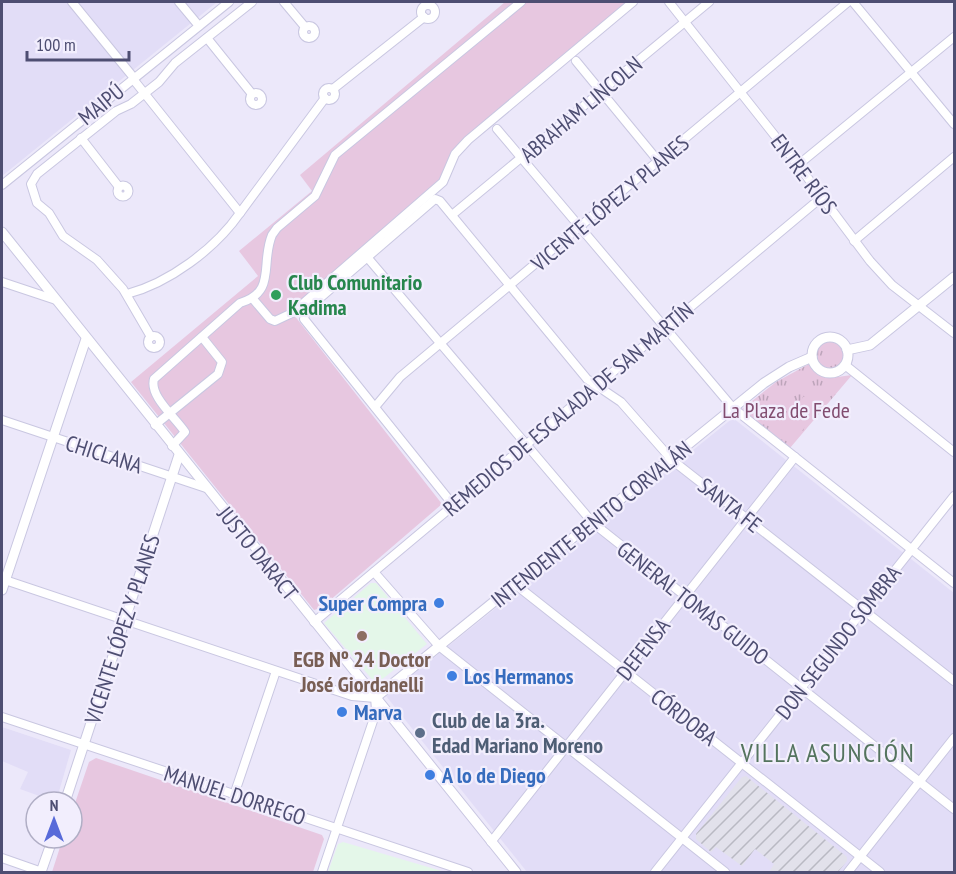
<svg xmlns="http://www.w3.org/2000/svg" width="956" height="874" font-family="'PT Sans Narrow',sans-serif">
<defs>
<pattern id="industrial-furrows" width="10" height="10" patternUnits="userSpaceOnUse" patternTransform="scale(1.5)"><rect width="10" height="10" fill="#e2e1eb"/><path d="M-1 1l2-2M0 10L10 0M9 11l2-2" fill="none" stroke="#b9b9c3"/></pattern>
<pattern id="grass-tufts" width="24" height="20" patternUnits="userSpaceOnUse" patternTransform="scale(1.5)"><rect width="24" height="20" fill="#e7c7e0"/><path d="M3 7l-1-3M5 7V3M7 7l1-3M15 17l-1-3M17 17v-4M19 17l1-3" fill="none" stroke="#bda4ba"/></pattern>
</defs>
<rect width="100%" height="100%" fill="#ece8fa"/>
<!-- residential -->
<g fill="#e2ddf7">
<polygon points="2,2 217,2 2,176"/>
<polygon points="733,418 954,593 954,872 527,872 386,696"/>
<polygon points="2,727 71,750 56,802 20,789 28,772 2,761"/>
</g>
<!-- industrial -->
<polygon fill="url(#industrial-furrows)" points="746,776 847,857 847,861 838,872 769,872 774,864 755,849 742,866 716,847 711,852 696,839 696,834 742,777"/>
<!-- education -->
<g fill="#e4f7e9">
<polygon points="371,583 376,583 427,644 376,684 324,623"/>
<polygon points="343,842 445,872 328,872 338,844"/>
</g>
<!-- grass -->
<g fill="url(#grass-tufts)">
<circle cx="830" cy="355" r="18"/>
<polygon points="809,364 830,378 852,375 790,448 742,409 776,382"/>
</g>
<!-- pitch -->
<g fill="#e7c7e0">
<polygon points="505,2 638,2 457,154 444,185 294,315 442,504 321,608 314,610 131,382 258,276 239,251 312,191 300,175"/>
<polygon points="804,396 820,409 797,437 781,425"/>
<polygon points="96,758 322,835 324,839 313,872 52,872 63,838 72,838 72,812 89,762"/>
</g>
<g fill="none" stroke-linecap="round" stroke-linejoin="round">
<defs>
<g id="minor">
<polyline points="72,2 134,78"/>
<polyline points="179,2 199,26"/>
<polyline points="284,2 305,27"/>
<polyline points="669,2 798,165 870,261 892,285 954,333"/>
<polyline points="853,2 954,124"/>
<circle cx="428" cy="12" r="7"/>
<circle cx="309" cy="32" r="6"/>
<polyline points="207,38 252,94"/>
<polyline points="576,61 659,162"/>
<polyline points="133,79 240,213 325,98"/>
<circle cx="329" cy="94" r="6"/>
<polyline points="333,89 424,17"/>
<circle cx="256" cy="99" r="6"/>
<polyline points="497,129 733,408 954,583"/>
<polyline points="81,138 119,187"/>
<polyline points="798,165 954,37"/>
<polyline points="2,185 229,2"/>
<circle cx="123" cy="191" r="5.5"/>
<polyline points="452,215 709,2"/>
<polyline points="854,241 954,157"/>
<polyline points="367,257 593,523 954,809"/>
<polyline points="2,282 56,300"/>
<path d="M127,294C169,283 215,249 240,213"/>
<polyline points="253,299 270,319 275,321 292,313 443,182 455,154 468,140 633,2"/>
<circle cx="154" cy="342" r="6"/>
<polyline points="151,337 123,289 97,260 63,236 49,213 37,203 31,184 37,174 116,111 131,104 159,82 175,63 252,2"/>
<polyline points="845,365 954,452"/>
<polyline points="375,407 400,377 848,2"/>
<polyline points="2,420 206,488"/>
<polyline points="155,425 218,374 222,362 202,337"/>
<path d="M172,446L185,432C175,417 149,396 154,379L240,303C277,292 260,264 272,235L277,228L315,196L335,155L521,2"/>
<polyline points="454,506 304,319 306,310 435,199 440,201 587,379 621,402 672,460 954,681"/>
<polyline points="374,572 439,646 725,872"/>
<polyline points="2,579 352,696 375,698 376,709 373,721 322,872"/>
<polyline points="516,585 880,872"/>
<polyline points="314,622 822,197"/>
<polyline points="2,717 468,872"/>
<polyline points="234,795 276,671"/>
<polyline points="491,842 795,457"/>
<polyline points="2,858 42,872"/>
<polyline points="655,872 954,496"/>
<polyline points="848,872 954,738"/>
</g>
<g id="tertiary">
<polyline points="2,232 516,872"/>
<circle cx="830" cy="355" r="18"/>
<polyline points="847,350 870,345 954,277"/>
<polyline points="2,590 86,339"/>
<polyline points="375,698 764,383 789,367 812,357"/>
<polyline points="65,802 179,455"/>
<polyline points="41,872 53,838"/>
</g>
</defs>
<!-- minor casing -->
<use href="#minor" stroke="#c9c7e1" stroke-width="10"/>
<!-- tertiary casing -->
<use href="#tertiary" stroke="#c9c7e1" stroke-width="11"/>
<!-- minor -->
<use href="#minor" stroke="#fff" stroke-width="8"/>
<!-- tertiary -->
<use href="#tertiary" stroke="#fff" stroke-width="9"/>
</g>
<!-- markers -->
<circle fill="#2e9e5b" stroke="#f2eefd" stroke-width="2" cx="276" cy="295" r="6"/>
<g fill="#3f7fe0" stroke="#f2eefd" stroke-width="2">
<circle cx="439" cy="603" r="6"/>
<circle cx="452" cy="676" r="6"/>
<circle cx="342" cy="712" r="6"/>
<circle cx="430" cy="775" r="6"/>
</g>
<circle fill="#8d6e63" stroke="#f2eefd" stroke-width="2" cx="362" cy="636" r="6"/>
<circle fill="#5c6f8a" stroke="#f2eefd" stroke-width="2" cx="420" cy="733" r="6"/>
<g text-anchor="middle" stroke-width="4.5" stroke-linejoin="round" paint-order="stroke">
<!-- street labels -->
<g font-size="22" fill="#4e4e72" stroke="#f2eefd">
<text transform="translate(101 104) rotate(-39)" y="8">MAIPÚ</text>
<text transform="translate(581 109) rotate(-40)" y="8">ABRAHAM LINCOLN</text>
<text transform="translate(804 174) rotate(53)" y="8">ENTRE RÍOS</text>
<text transform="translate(610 203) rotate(-40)" y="8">VICENTE LÓPEZ Y PLANES</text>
<text transform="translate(568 409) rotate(-40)" y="8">REMEDIOS DE ESCALADA DE SAN MARTÍN</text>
<text transform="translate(104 454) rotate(18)" y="8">CHICLANA</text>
<text transform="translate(730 505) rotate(38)" y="8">SANTA FE</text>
<text transform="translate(591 524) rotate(-39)" y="8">INTENDENTE BENITO CORVALÁN</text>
<text transform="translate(258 553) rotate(51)" y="8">JUSTO DARACT</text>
<text transform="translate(693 603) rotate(38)" y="8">GENERAL TOMAS GUIDO</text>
<text transform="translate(122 629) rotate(-72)" y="8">VICENTE LÓPEZ Y PLANES</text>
<text transform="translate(838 642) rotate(-52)" y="8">DON SEGUNDO SOMBRA</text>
<text transform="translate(643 649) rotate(-52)" y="8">DEFENSA</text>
<text transform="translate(684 717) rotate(38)" y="8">CÓRDOBA</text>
<text transform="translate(235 795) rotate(18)" y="8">MANUEL DORREGO</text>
</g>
<!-- leisure labels -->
<g font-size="22" font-weight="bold" fill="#27864d" stroke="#f2eefd" text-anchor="start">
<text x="288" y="290">Club Comunitario<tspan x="288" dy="25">Kadima</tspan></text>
</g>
<!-- park labels -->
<g font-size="22" fill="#824d70" stroke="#f2eefd">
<text x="786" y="418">La Plaza de Fede</text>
</g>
<!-- shop labels -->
<g font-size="22" font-weight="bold" fill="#366cbe" stroke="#f2eefd" text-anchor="start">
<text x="427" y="611" text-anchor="end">Super Compra</text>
<text x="464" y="684">Los Hermanos</text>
<text x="354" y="720">Marva</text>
<text x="442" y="783">A lo de Diego</text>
</g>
<!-- education labels -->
<g font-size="22" font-weight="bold" fill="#785e54" stroke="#f2eefd">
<text x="362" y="667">EGB Nº 24 Doctor<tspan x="362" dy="25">José Giordanelli</tspan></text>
</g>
<!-- service labels -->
<g font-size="22" font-weight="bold" fill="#4e5e75" stroke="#f2eefd" text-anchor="start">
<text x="432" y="728">Club de la 3ra.<tspan x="432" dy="25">Edad Mariano Moreno</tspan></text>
</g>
<!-- quarter labels -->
<g font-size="26" letter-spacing="1.5" fill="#54745e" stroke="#f2eefd">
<text x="828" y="762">VILLA ASUNCIÓN</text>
</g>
</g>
<!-- border -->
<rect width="956" height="874" fill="none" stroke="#4e4e72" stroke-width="6"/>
<!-- north arrow -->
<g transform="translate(54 820)"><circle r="28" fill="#f2eefd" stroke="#b0aec5" stroke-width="1.5"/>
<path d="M0-4.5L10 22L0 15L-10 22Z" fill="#586ad9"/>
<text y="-9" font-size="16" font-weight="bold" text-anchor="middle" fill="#4e4e72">N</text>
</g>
<!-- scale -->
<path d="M27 51v9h102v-9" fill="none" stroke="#4e4e72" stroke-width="3"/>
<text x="36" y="51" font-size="18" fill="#4e4e72" stroke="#f2eefd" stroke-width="4.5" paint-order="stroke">100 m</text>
</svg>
